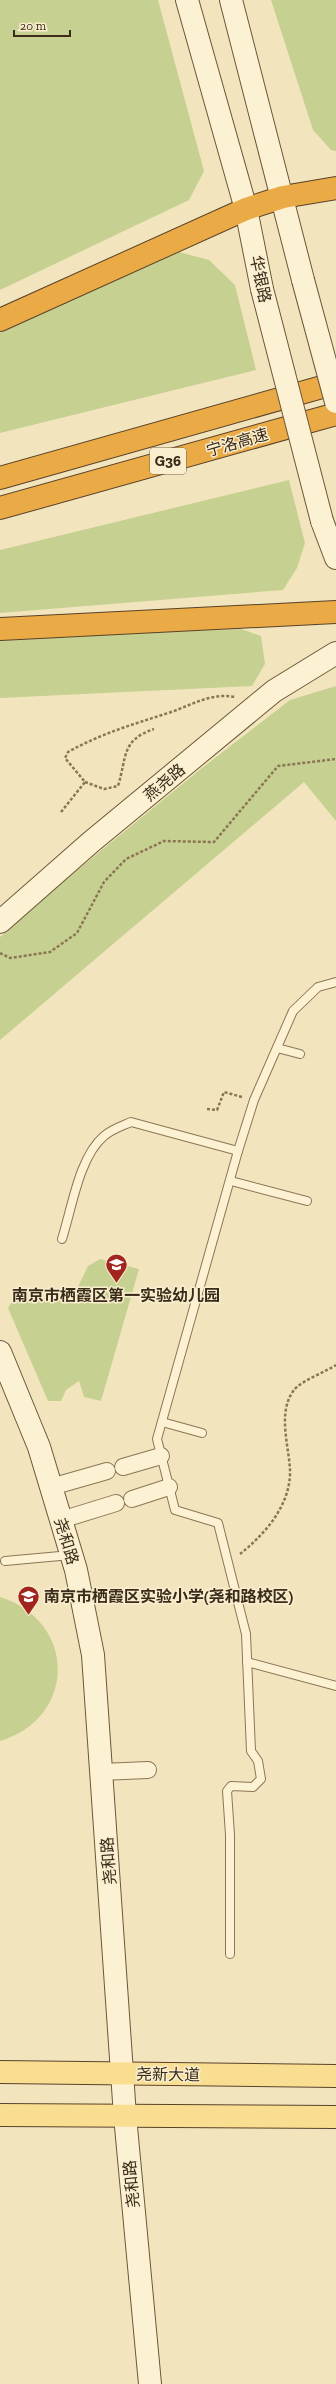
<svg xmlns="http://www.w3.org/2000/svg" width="336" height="2384" font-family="'Zilla Slab','Noto Sans SC',serif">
<rect width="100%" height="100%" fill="#f2e5be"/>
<!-- green -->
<g fill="#c6d191">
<polygon points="0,0 158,0 204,171 189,200 0,290"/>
<polygon points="271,0 336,0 336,151 331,150 313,130"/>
<polygon points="179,252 209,260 235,285 256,370 0,433 0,329 147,260"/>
<polygon points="289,480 305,543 297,568 283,590 0,613 0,550"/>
<polygon points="241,629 261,636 265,664 252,686 0,698 0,638"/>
<polygon points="336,686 336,821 304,782 0,1040 0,937 54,889 202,768 290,700"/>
<polygon points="100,1259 139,1269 101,1401 84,1397 79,1381 66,1390 61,1401 48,1401 8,1308 12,1302 21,1299 51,1298 62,1291 77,1289 88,1266"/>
<path d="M0,1597C77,1621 77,1718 0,1741Z"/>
</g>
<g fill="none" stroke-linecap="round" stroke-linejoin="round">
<defs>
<g id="service">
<polyline points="277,1048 300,1054"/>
<polyline points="238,1151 254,1100 293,1011 318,987 336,982"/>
<polyline points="231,1181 307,1201"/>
<path d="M62,1239C72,1208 79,1157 104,1136C112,1129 122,1126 131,1122L238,1151L157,1439L175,1510L218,1523L246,1634L251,1751L258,1761L261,1779L253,1787L231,1786L227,1791L230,1835V1954"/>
<polyline points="162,1422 202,1433"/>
<polyline points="5,1561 71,1555"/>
<polyline points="247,1662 336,1686"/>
</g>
<g id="minor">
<polyline points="123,1467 161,1456"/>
<polyline points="51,1487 107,1471"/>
<polyline points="132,1499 169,1487"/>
<polyline points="61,1520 116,1503"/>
<polyline points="101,1772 148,1770"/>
</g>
<g id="secondary">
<polyline points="187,0 246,209 262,289"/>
<polyline points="231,0 303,280"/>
<polyline points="322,521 336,558"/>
<polyline points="0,922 91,842 274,691 336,653"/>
<polyline points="0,1352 39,1447 61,1520 76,1570 93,1655 125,2116 150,2384"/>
</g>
<g id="primary">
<polyline points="0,2072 336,2076"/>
<polyline points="0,2115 336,2117"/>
</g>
<g id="motorway">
<polyline points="0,320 246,209 283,197 336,188"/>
<polyline points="0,478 336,383"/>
<polyline points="0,508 336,414"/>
<polyline points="0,629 336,612"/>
</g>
</defs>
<!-- service casing -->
<use href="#service" stroke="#8c7555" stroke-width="10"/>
<!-- minor casing -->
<use href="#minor" stroke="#8c7555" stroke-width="18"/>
<!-- secondary casing -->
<use href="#secondary" stroke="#6d5638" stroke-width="24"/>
<!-- primary casing -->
<use href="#primary" stroke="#59422a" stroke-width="24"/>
<!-- motorway casing -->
<use href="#motorway" stroke="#59422a" stroke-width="24"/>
<!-- path -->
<g stroke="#8c7555" stroke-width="2.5" stroke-dasharray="3 2" stroke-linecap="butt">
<path d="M85,782L104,789L118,786C127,757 121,740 154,729"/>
<path d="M61,812L85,782L65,758L68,752C100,734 131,725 165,714C189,707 209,692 235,697"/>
<polyline points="0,953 10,958 50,952 77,933 104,882 126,859 164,841 214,842 278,766 336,759"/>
<polyline points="207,1109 217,1110 224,1092 242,1097"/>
<path d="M240,1554C265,1534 291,1505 290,1470C289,1446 277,1412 294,1390C299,1382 327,1371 336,1365"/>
</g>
<!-- service -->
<use href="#service" stroke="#fcf1d2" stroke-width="8"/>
<!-- minor -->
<use href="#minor" stroke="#fcf1d2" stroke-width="16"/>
<!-- secondary -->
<use href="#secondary" stroke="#fcf1d2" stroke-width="22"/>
<!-- primary -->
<use href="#primary" stroke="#f9de92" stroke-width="22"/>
<!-- motorway -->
<use href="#motorway" stroke="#eaaa46" stroke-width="22"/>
<defs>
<g id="secondary-bridge">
<polyline points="303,280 336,402"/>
<polyline points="262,289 322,521"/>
</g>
</defs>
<!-- secondary-bridge casing -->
<use href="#secondary-bridge" stroke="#6d5638" stroke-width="24" stroke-linecap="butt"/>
<!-- secondary-bridge -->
<use href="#secondary-bridge" stroke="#fcf1d2" stroke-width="22"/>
</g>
<!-- icons -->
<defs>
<symbol id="school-pin" viewBox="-11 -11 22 30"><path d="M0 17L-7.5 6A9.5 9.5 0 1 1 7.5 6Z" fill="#a0251f" stroke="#f9eece"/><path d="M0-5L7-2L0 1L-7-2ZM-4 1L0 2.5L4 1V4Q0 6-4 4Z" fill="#fff"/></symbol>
</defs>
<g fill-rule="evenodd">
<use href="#school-pin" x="104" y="1252" width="25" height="34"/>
<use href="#school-pin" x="16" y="1584" width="25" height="34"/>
</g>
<g text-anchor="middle" stroke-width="3" stroke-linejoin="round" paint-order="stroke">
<!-- shield labels -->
<rect fill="#f9eece" stroke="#736651" stroke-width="1" x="150" y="448" width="36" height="26" rx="3"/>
<g font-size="15" font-weight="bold" fill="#3a2b1b">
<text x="168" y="466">G36</text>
</g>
<!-- street labels -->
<g font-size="16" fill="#3a2b1b" stroke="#f9eece">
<text transform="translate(261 279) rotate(78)" y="6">华银路</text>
<text transform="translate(237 442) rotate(-16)" y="6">宁洛高速</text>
<text transform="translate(164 782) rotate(-40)" y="6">燕尧路</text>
<text transform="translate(67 1541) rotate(73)" y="6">尧和路</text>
<text transform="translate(108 1861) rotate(-94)" y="6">尧和路</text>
<text transform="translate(168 2074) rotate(1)" y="6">尧新大道</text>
<text transform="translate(131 2184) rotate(-95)" y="6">尧和路</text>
</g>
<!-- poi labels -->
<g font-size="16" font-weight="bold" fill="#3a2b1b" stroke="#f9eece">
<text x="116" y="1301">南京市栖霞区第一实验幼儿园</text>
<text x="44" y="1602" text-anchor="start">南京市栖霞区实验小学(尧和路校区)</text>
</g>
</g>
<!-- scale -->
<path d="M14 30v6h56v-6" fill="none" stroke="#3a2b1b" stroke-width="2"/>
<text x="20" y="30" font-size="12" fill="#3a2b1b" stroke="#f9eece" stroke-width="3" paint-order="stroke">20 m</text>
</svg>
